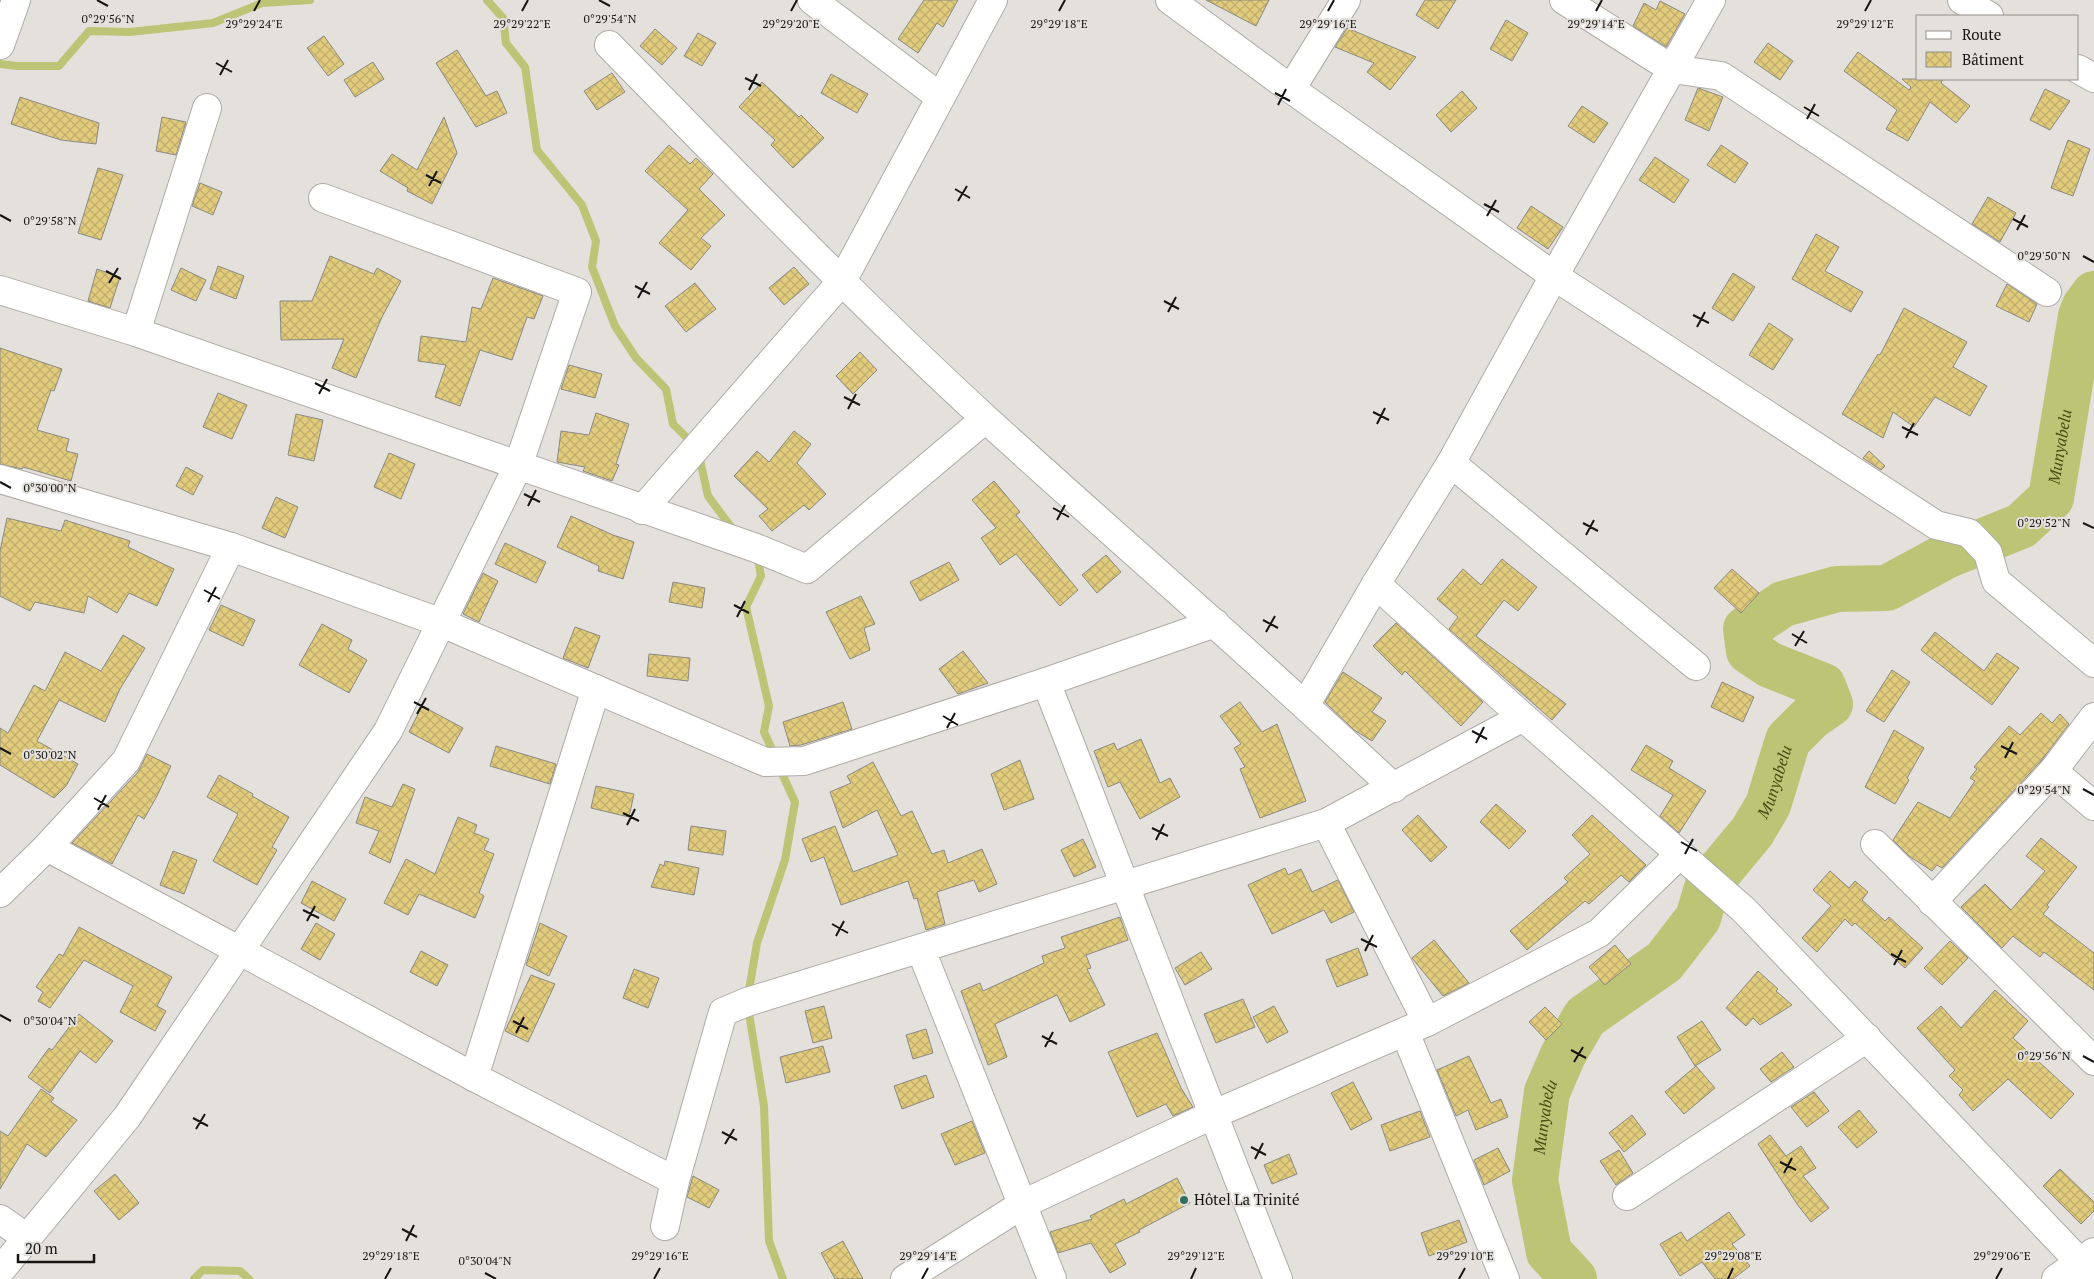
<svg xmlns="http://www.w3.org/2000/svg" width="2094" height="1279" font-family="'PT Serif',serif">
<defs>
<pattern id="building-cross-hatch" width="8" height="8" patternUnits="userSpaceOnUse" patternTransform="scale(1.25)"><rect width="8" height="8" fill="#e1cb7d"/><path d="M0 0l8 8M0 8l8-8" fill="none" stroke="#c0ad6b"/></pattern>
</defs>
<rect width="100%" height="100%" fill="#e4e0db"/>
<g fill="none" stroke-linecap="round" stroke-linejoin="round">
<!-- stream -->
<g stroke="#bcc476" stroke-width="8">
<polyline points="487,0 503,18 506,43 525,67 537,150 582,205 596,241 592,267 615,326 636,358 666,389 673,424 694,445"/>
<polyline points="0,64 17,66 59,66 89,31 130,32 213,23 262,3 310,0"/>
<polyline points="699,455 708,496 734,531"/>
<polyline points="757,554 761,576 746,607 769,706 764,732 775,756"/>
<polyline points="748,996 757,943 785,860 795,802 779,767"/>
<polyline points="748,1007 764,1106 769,1241 783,1279"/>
<polyline points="194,1279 203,1270 240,1271 249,1279"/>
</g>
<!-- river -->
<path stroke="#bcc476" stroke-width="46" id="s1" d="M1574,1279L1549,1252L1535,1180L1547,1092L1563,1055L1585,1017L1664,962L1698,918L1708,885L1752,832L1768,805L1788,740L1811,717L1830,704L1823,686L1770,665L1749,651L1746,629L1783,604L1837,589L1887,588L1946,556L2021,526L2051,498L2081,316L2085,306L2094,294"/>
</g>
<!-- building -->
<g fill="url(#building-cross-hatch)" stroke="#8b8a84">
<polygon points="924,0 958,0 943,27 937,23 918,53 898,39"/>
<polygon points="1206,0 1269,0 1256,26"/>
<polygon points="1425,0 1456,0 1438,29 1416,15"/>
<polygon points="1660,1 1685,14 1666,47 1633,26 1644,3 1656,10"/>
<polygon points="1506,20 1528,33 1512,61 1490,49"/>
<polygon points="1347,28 1416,57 1390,90 1367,72 1374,63 1335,47"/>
<polygon points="655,29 677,48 662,65 640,46"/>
<polygon points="698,33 716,43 702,66 684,56"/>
<polygon points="324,36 344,64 328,76 307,48"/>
<polygon points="1768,43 1793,61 1780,80 1754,62"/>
<polygon points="457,50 486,96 497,91 507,113 476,127 436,63"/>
<polygon points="1858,52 1909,90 1911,87 1902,79 1943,79 1941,83 1970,106 1956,123 1930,102 1908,141 1886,129 1897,110 1844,71"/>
<polygon points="373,62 384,79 355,97 344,80"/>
<polygon points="612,73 625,92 597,110 584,91"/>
<polygon points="831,74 868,94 857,113 821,93"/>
<polygon points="762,82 799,117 801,115 824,138 793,168 771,145 775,140 739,107"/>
<polygon points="1698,88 1723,97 1709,131 1685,120"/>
<polygon points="2045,89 2070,101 2050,130 2030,120"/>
<polygon points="1462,91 1477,108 1451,132 1436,115"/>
<polygon points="20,97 99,123 96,144 61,140 11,124"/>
<polygon points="1582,106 1608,123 1594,143 1568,126"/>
<polygon points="162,117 186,122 176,155 156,151"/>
<polygon points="444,117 457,153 432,204 407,191 408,188 380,171 392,154 417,170"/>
<polygon points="2068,140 2090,149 2073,196 2051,188"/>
<polygon points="669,145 690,164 696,158 713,174 699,189 725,215 701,238 711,246 691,270 659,243 688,210 645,171"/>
<polygon points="1721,145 1748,163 1735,183 1707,165"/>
<polygon points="1655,157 1689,180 1674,203 1639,180"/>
<polygon points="98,168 123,175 101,240 78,233"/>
<polygon points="200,183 222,192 213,215 192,206"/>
<polygon points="1988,197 2016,213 2000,242 1972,224"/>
<polygon points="1531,206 1563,227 1548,249 1517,228"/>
<polygon points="1816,234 1839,247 1825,271 1863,292 1851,312 1792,279"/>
<polygon points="330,256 374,274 377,268 401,281 382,317 356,378 332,368 344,339 281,340 280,301 312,301"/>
<polygon points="218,266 244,276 236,299 210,289"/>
<polygon points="794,267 809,284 784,305 769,288"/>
<polygon points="181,268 206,280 196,301 171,290"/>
<polygon points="97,269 120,277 110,308 88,301"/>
<polygon points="1733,273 1755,287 1733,321 1712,308"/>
<polygon points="493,278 543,296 534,319 527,317 512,360 480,350 460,406 435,397 446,365 418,361 421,336 466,342 472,307 481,309"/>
<polygon points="695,283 716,309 686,332 665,306"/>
<polygon points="2007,284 2037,304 2029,322 1996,306"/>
<polygon points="1904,308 1967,342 1953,367 1987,386 1970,416 1935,397 1914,427 1893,412 1883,438 1842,414 1878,354 1880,355"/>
<polygon points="1769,323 1793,339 1773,370 1749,355"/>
<polygon points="0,348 62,369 54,391 51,390 37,430 69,439 66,451 78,454 71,481 23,467 22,469 0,464"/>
<polygon points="860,352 877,370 853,394 836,376"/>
<polygon points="569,365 602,374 595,398 561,389"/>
<polygon points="218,393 247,405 232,439 203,427"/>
<polygon points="596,413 629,424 616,464 619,465 612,481 583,471 585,467 557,462 561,431 589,435"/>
<polygon points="296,414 323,420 314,461 288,455"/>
<polygon points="794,431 811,444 797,463 826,494 809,510 804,505 772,531 759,516 768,509 734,476 757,451 769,462"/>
<polygon points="1869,451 1885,466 1881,470 1863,458"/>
<polygon points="389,453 415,464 401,499 374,487"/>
<polygon points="186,467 203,476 193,495 176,486"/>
<polygon points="994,481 1020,512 1016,515 1078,590 1060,606 1016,554 1000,565 981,538 996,528 972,500"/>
<polygon points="276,497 298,507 285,538 262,528"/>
<polygon points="571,516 613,535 634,542 623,579 598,571 599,566 557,547"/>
<polygon points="7,518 61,531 65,520 130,541 128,547 174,569 157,606 129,593 117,613 88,596 84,613 35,602 30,611 0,596 0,551"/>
<polygon points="505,543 546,562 536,583 495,564"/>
<polygon points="1106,555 1121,572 1097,593 1082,575"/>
<polygon points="1502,559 1537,587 1518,611 1504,600 1476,636 1566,704 1552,720 1449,629 1458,617 1437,599 1463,569 1481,585"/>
<polygon points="949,562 959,580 920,601 910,582"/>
<polygon points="1732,569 1759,593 1741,613 1714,588"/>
<polygon points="483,573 498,581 479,622 463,614"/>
<polygon points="673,582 705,588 702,608 669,602"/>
<polygon points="861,596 875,624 864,628 870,650 850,659 826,612"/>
<polygon points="221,605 255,620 243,646 209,630"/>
<polygon points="1396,623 1483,702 1461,726 1405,671 1402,675 1373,646"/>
<polygon points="322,624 352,640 348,649 367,660 349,693 299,665"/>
<polygon points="575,627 600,636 588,668 563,658"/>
<polygon points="1935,632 1984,671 1997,653 2019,668 1992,705 1921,650"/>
<polygon points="123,635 145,648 120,689 105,722 59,700 37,741 78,764 66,786 54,798 0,765 0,728 8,733 34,685 45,691 65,652 101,671"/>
<polygon points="963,651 988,683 958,694 939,669"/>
<polygon points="649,654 690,658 688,681 647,676"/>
<polygon points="1892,670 1910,682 1884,722 1866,711"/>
<polygon points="1343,672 1382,698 1372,712 1386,721 1372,741 1354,730 1325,702"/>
<polygon points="1722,682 1754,697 1743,722 1711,707"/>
<polygon points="843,702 852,729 801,745 790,746 783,722"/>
<polygon points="1240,702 1262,732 1277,724 1306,801 1260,818 1240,769 1245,767 1234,748 1241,744 1220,716"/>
<polygon points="422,706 463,728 449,753 409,732"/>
<polygon points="2041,713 2052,723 2060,714 2069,724 2041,761 1942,868 1937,865 1932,871 1909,856 1893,840 1918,802 1950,818 1975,781 1970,778 1977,769 1974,767 2009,726 2020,735"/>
<polygon points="1894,730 1924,748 1907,778 1909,780 1895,804 1865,787"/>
<polygon points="1141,739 1160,783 1170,778 1180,797 1140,819 1120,782 1108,787 1094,751 1114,743 1117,750"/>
<polygon points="1646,745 1673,761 1669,768 1706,791 1679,833 1660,816 1673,795 1631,770"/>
<polygon points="496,746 556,764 550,784 490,766"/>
<polygon points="147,754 171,766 157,796 144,819 138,815 112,864 72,843 138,772"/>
<polygon points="1020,760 1034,799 1004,810 991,774"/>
<polygon points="873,762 901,816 912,811 932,854 944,850 948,863 982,849 997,884 979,892 974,880 937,892 945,924 926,930 917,898 914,899 908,881 841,905 824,857 811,862 802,839 835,826 853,872 898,855 877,810 843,828 830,792 851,783 847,776"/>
<polygon points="219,775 253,794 252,796 289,817 272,847 277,850 257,885 213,861 238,814 207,797"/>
<polygon points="403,784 415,789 390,863 369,853 379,831 356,823 365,797 392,807"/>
<polygon points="596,786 634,794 629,817 591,808"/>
<polygon points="1496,804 1526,831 1509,849 1480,822"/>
<polygon points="1418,815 1447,847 1431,862 1402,830"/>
<polygon points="1592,815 1646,865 1629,882 1621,875 1589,904 1585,901 1527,950 1510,931 1568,882 1564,878 1590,854 1572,835"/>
<polygon points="458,817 477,825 474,833 489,839 484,850 494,854 479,893 484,896 475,918 419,894 408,915 384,903 406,859 435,874"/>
<polygon points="691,826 726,831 723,855 688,850"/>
<polygon points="2041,838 2077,867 2047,905 2049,907 2043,914 2094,953 2094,990 2044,952 2040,957 2013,936 2002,948 1961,907 1985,884 2011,910 2045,871 2026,856"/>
<polygon points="1083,839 1096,867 1074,877 1061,850"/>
<polygon points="173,851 197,860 184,894 160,885"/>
<polygon points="665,861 699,868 694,895 651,887 660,864 664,866"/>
<polygon points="1285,868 1288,875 1301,869 1312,892 1338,880 1354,912 1331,923 1324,910 1272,934 1248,885"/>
<polygon points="1830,871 1849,888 1855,881 1868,892 1862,900 1885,921 1889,917 1923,948 1905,968 1855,923 1852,926 1845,919 1817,952 1802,938 1831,906 1813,890"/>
<polygon points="312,881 346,899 334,921 301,903"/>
<polygon points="1120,917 1128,940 1086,955 1091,968 1087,969 1105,1005 1070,1022 1057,995 995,1024 1007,1057 988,1065 961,991 980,983 983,991 1044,963 1042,956 1065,948 1061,937"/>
<polygon points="316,923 335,934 320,960 301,949"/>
<polygon points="540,923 567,936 549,976 526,965"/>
<polygon points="79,927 172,977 157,1006 166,1011 155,1031 120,1012 133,986 84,960 50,1008 38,1001 43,992 36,987 59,954 63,956"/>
<polygon points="1434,940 1469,983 1443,996 1412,958"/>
<polygon points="1950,941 1968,958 1942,985 1924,968"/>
<polygon points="1615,945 1631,964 1605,985 1589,967"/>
<polygon points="1358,948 1368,975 1337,987 1326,960"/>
<polygon points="421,951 448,965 437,986 410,972"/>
<polygon points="1201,952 1212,969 1185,985 1175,968"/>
<polygon points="634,969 659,978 648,1008 623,998"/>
<polygon points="1758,971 1778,989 1776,991 1792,1005 1760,1025 1753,1018 1746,1026 1726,1008"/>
<polygon points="531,975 555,984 528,1042 505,1031"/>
<polygon points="1995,990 2028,1021 2013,1038 2074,1094 2051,1119 2008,1079 1973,1111 1959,1095 1963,1090 1949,1076 1955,1070 1917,1028 1941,1006 1961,1028"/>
<polygon points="1243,999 1255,1027 1216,1043 1204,1014"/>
<polygon points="824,1006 832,1038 813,1043 805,1011"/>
<polygon points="1274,1006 1288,1032 1267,1043 1253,1017"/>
<polygon points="1545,1007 1562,1024 1546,1040 1529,1022"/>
<polygon points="79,1014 113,1041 96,1063 80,1051 50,1093 28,1077 49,1048 52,1050"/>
<polygon points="1702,1021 1721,1050 1695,1066 1677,1037"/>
<polygon points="926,1029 933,1053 913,1059 906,1035"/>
<polygon points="1157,1033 1181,1088 1193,1107 1173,1116 1166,1104 1137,1117 1108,1052"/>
<polygon points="823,1046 830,1072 786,1083 780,1057"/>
<polygon points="1782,1052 1794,1067 1771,1082 1760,1069"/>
<polygon points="1469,1056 1491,1103 1501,1099 1508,1117 1476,1130 1468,1110 1456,1116 1437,1070"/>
<polygon points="1696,1066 1715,1088 1684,1114 1665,1092"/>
<polygon points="926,1075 934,1097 902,1109 894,1086"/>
<polygon points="1353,1082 1372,1119 1351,1130 1331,1093"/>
<polygon points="41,1089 54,1098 51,1102 77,1120 46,1157 27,1144 0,1189 0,1131 8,1136"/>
<polygon points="1814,1092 1829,1111 1807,1127 1791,1107"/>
<polygon points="1859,1110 1877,1132 1857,1148 1838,1127"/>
<polygon points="1420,1111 1430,1137 1390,1151 1381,1125"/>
<polygon points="1632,1115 1646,1134 1624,1152 1609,1133"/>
<polygon points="972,1121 985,1153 955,1165 941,1134"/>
<polygon points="1770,1135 1786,1156 1801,1146 1816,1168 1803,1176 1829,1208 1811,1222 1797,1204 1758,1144"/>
<polygon points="1498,1148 1510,1171 1484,1185 1474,1160"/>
<polygon points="1619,1150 1633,1173 1616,1185 1600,1161"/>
<polygon points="1289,1154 1297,1174 1272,1184 1264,1165"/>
<polygon points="2060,1169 2094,1202 2094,1211 2081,1224 2043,1186"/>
<polygon points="115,1174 139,1203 119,1220 94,1191"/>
<polygon points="693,1176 719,1190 709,1208 687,1197"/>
<polygon points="1177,1178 1190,1203 1139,1230 1140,1232 1115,1244 1126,1264 1110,1273 1091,1243 1058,1253 1050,1232 1092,1219 1090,1216 1124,1199 1126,1204"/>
<polygon points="1729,1212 1745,1235 1732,1244 1750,1266 1733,1279 1715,1279 1702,1262 1680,1276 1660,1244 1681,1232 1687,1241"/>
<polygon points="1459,1220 1467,1242 1429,1256 1421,1233"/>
<polygon points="843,1241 863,1279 835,1279 821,1253"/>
</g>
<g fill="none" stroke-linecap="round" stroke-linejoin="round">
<defs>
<g id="minor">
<polyline points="812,0 940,97"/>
<polyline points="1170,0 1291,89 1554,276 1936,525 1969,533 1988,553 1996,581 2094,663"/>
<polyline points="1564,0 1672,69 1721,76 2047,292"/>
<polyline points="1962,0 1989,16"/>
<polyline points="0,45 16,0"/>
<path d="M609,45C733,171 856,300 987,420C1122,543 1261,662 1394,788"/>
<polyline points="2078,69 2094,78"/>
<polyline points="1291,89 1346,0"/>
<polyline points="0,290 136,332 756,548 807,569 985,419"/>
<polyline points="136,332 207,108"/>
<polyline points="1451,463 1696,666"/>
<polyline points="0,479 231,547 442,623 765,762 804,761 1046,682 1215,623"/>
<polyline points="642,510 842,281 993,0"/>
<polyline points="1376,584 1523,717 1744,910 2094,1277"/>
<path d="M1046,682C1124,881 1199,1081 1278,1279"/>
<polyline points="1306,704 1376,584 1451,463 1554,276 1711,0"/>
<polyline points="2053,771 2094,806"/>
<polyline points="1326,823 1427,1022"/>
<polyline points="1875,844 2094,1061"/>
<polyline points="47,847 474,1077 675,1181"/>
<polyline points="0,893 47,847 126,761 231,547"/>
<polyline points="1932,902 2053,771 2094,717"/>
<polyline points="921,950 1052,1279"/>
<polyline points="1405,1032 1505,1279"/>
<polyline points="474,1077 596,689"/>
<polyline points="1627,1196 1867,1038"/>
<polyline points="0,1219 27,1238"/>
<polyline points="665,1226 675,1181 723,1012 747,1002 1326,823 1523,717"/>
<polyline points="0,1271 127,1117 388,731 518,466 577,292 323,198"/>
<polyline points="905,1279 1023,1204 1212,1115 1427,1022 1599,933 1679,855"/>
<polyline points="2056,1279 2094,1252"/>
</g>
</defs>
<!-- minor casing -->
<use href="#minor" stroke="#afaba6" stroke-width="30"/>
<!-- minor -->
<use href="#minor" stroke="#fff" stroke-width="28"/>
</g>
<!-- ticks -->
<path fill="none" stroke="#161513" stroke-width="2" d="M97,0L108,6M599,0L610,6M254,11L260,0M522,11L528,0M791,11L797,0M1059,11L1065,0M1328,11L1334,0M1596,11L1602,0M1865,11L1871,0M216,63L232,72M220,75L228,60M745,78L761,86M749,90L757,74M1275,93L1290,101M1278,105L1286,89M1804,107L1819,116M1807,119L1815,104M426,175L441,183M429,186L437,171M955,189L970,198M958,201L967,186M1484,204L1499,212M0,215L11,221M1487,216L1496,200M2013,219L2028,227M2017,230L2025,215M2083,256L2094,262M106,271L121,279M109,283L118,268M635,286L650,294M638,298L647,282M1164,301L1179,309M1168,312L1176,297M1693,315L1709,323M1697,327L1705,312M315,383L330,391M319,394L327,379M844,397L860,405M848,409L856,394M1373,412L1389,420M1377,424L1385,408M1902,427L1918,435M1906,438L1914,423M0,482L11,488M524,494L540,502M528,506L536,490M1053,508L1069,517M1057,520L1065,505M1583,523L1598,531M2083,523L2094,528M1586,535L1594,520M204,590L220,599M208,602L216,587M734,605L749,613M737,617L745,601M1263,620L1278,628M1266,632L1275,616M1792,634L1807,643M1795,646L1804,631M414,702L429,710M417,714L426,698M943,716L958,725M947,728L955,713M1472,731L1487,739M1476,743L1484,727M2001,746L2017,754M0,748L11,754M2005,758L2013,742M2083,789L2094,795M94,798L109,807M98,810L106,795M623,813L639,821M627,825L635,809M1152,828L1168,836M1156,840L1164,824M1681,842L1697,851M1685,854L1693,839M303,910L319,918M307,921L315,906M832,924L848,933M836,936L844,921M1361,939L1377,947M1365,951L1373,935M1891,954L1906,962M1894,965L1902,950M0,1015L11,1021M513,1021L528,1029M516,1033L524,1017M1042,1036L1057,1044M1045,1047L1053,1032M1571,1050L1586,1058M2083,1056L2094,1062M1574,1062L1583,1047M193,1118L208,1126M196,1129L205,1114M722,1132L737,1140M725,1144L734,1129M1251,1147L1266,1155M1255,1159L1263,1143M1780,1162L1796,1170M1784,1173L1792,1158M402,1229L417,1237M406,1241L414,1225M485,1273L496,1279M385,1279L391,1268M654,1279L660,1268M922,1279L928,1268M1191,1279L1196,1268M1459,1279L1465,1268M1728,1279L1733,1268M1996,1279L2002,1268"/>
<!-- markers -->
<circle fill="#306f5d" stroke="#e4e0db" stroke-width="2" cx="1184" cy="1200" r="5"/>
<g text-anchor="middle" stroke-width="4" stroke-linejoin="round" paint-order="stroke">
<!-- poi labels -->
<g font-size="15" fill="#161513" stroke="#e4e0db" text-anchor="start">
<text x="1194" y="1205">Hôtel La Trinité</text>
</g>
<!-- water labels -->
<g font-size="16" font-style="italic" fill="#494d13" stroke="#e4e0db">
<text dy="6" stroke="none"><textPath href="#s1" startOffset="1209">Munyabelu</textPath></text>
<text dy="6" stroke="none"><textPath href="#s1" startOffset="594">Munyabelu</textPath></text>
<text dy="6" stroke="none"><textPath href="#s1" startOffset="174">Munyabelu</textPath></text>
</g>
</g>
<g font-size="12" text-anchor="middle" fill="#161513" stroke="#e4e0db" stroke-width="4" stroke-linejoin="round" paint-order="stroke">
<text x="108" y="23">0°29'56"N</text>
<text x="610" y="23">0°29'54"N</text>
<text x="254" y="28">29°29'24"E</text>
<text x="522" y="28">29°29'22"E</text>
<text x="791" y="28">29°29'20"E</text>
<text x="1059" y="28">29°29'18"E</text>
<text x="1328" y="28">29°29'16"E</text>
<text x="1596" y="28">29°29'14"E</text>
<text x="1865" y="28">29°29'12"E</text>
<text x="50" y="225">0°29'58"N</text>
<text x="2044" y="260">0°29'50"N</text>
<text x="50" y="492">0°30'00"N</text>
<text x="2044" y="527">0°29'52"N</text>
<text x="50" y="759">0°30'02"N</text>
<text x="2044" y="794">0°29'54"N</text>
<text x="50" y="1025">0°30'04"N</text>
<text x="2044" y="1060">0°29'56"N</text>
<text x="391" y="1260">29°29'18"E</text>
<text x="660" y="1260">29°29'16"E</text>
<text x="928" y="1260">29°29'14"E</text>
<text x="1196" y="1260">29°29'12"E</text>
<text x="1465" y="1260">29°29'10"E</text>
<text x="1733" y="1260">29°29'08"E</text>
<text x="2002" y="1260">29°29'06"E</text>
<text x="485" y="1265">0°30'04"N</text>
</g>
<!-- legend -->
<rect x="1916" y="15" width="162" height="65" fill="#e4e0db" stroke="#928f8b"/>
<rect x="1926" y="31" width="25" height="8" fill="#ffffff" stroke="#928f8b"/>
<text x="1962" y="40" font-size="15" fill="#161513">Route</text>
<rect x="1926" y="52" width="25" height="15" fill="url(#building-cross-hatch)" stroke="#928f8b"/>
<text x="1962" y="65" font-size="15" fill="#161513">Bâtiment</text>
<!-- scale -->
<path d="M18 1254v8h76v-8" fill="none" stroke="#161513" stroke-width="2.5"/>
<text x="25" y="1254" font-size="15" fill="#161513" stroke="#e4e0db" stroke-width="4" paint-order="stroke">20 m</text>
</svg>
